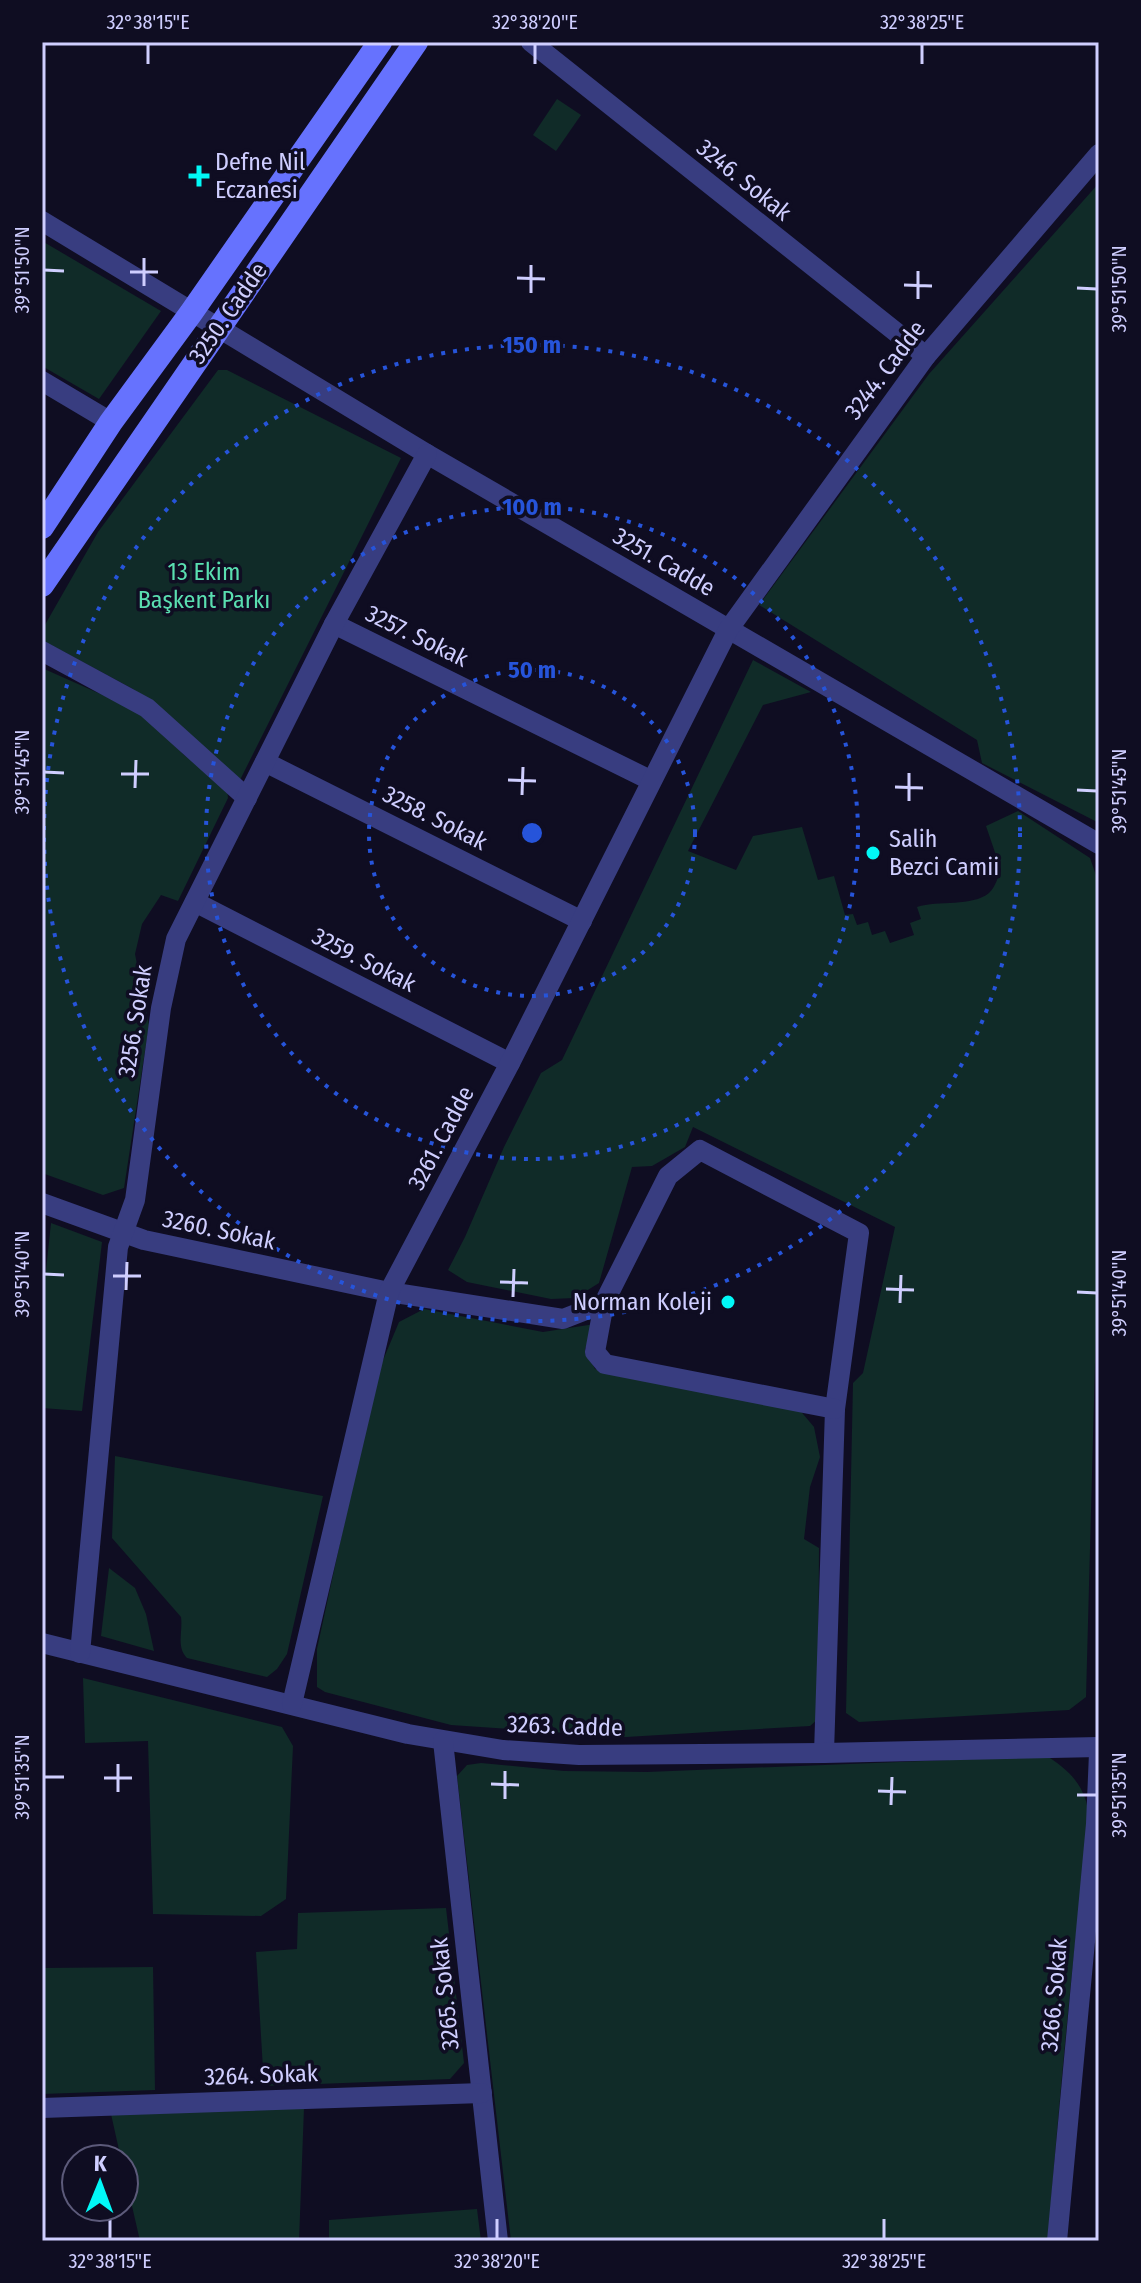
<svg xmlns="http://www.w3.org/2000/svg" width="1141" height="2283" font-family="'Fira Sans Condensed',sans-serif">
<rect width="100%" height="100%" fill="#0f0d22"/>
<!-- green -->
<g fill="#102b28">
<polygon points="557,99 581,115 556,151 533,135"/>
<polygon points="1099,183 1099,823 982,763 977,740 759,605 929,374"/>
<polygon points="42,241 161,311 99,399 42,366"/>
<polygon points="218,370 227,370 401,458 239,782 133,689 42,640 42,630 98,532"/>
<path d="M753,660L811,692L763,705L688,851L736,870L753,836L802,827L818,880L834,876L845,915L853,914L857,925L868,922L872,935L885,931L890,943L914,935L910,923L921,919L917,907C939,900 972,907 989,893C995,888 998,877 1001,870L986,826L1018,811L1090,858L1098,881L1099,1214L1086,1697L1069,1710L859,1722L846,1713L853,1383L863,1373L895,1227L693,1127L685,1147L652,1166L632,1167L599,1283L575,1298L551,1299L467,1282L448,1270L465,1237L504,1147L541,1073L562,1060Z"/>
<polygon points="42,668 141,712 184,755 227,789 228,798 178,901 161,895 142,924 135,954 149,1025 124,1188 103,1195 42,1173"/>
<polygon points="51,1223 102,1242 82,1411 42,1408 42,1308"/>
<polygon points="424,1309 543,1332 595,1324 585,1349 595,1369 798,1408 814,1427 820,1457 810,1487 804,1539 819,1548 818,1719 810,1726 626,1737 451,1725 325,1692 317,1687 317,1649 376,1377 399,1322"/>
<path d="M115,1456L323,1496L287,1654L277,1669L267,1677L187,1658C176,1647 183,1632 181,1617L112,1538Z"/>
<polygon points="109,1568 135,1588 146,1614 154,1651 101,1636"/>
<polygon points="83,1678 282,1727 293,1746 286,1899 261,1916 153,1914 148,1741 85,1743"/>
<path d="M1047,1756C1065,1768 1079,1779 1086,1801C1094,1828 1080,1904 1076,1935C1065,2037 1056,2139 1048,2241H511L457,1776L467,1765L481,1763L564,1771L647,1772Z"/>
<polygon points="446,1908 464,2063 450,2079 264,2086 256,1952 297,1949 298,1913"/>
<polygon points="153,1967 155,2090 42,2094 42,1968"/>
<polygon points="304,2108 299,2241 140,2241 124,2171 124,2159 121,2159 111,2114"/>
<polygon points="477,2209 481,2241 329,2241 329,2220"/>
</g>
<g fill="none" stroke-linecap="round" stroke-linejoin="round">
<!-- street -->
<g stroke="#383d80" stroke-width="20">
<polyline points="531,42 926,356"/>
<polyline points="42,221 427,454 1099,844"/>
<polyline points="42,381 111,422"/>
<polyline points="334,624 650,780"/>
<polyline points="42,651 147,708 247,798"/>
<polyline points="265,762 582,921"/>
<polyline points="195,902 510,1063"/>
<polyline points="42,1203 144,1240 389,1292 563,1319 604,1303 668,1176 700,1150 859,1233 835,1409 824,1753"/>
<polyline points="604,1303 595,1352 605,1364 835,1409"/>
<polyline points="42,1643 408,1734 503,1750 579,1755 824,1753 1099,1747"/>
<polyline points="80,1653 118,1247 135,1200 161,1008 176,939 334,624 427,454"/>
<polyline points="292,1704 389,1292 510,1063 728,630 926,356 1099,154"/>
<polyline points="443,1741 498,2241"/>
<polyline points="42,2108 482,2093"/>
<polyline points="1057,2241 1096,1824 1099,1753"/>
</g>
<!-- secondary -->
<g stroke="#6672fe" stroke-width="24">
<polyline points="42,527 111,422 191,313 380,42"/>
<polyline points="42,585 416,42"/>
</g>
</g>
<!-- ticks -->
<path fill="none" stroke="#cfceff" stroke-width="3" d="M148,64V44M535,64V44M922,64V44M44,270L64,271M130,272H158M517,278L545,279M904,285L932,286M144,286V258M1077,288L1097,289M531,293V265M918,299V271M44,772L64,773M121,774H149M508,780L536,781M895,787L923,788M135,788L136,760M1077,790L1097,791M522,795L523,767M909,801V773M44,1274L64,1275M113,1276H141M500,1282L528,1283M886,1289L914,1290M126,1290L127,1262M1077,1292L1097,1293M513,1297L514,1269M900,1303L901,1275M44,1777H64M104,1778H132M491,1784L519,1785M878,1791L906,1792M118,1792V1764M1077,1795H1097M505,1799V1771M891,1805L892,1777M110,2239V2219M497,2239V2219M884,2239V2219"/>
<!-- distance rings -->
<g fill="none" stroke="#2654da" stroke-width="4" stroke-dasharray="4 8">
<circle cx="532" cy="833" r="163"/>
<circle cx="532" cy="833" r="326"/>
<circle cx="532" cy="833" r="488"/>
</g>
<!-- markers -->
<g fill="#01f8f7" stroke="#0f0d22" stroke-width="3">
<path d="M195 164h8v8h8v8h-8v8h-8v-8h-8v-8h8z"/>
<circle cx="873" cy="853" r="8"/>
<circle cx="728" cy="1302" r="8"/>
</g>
<g text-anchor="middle" stroke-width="7" stroke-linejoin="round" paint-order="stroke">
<!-- poi labels -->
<g font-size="24" fill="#cfceff" stroke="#0f0d22" text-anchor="start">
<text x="215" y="170">Defne Nil<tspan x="215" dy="28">Eczanesi</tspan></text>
<text x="889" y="847">Salih<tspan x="889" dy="28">Bezci Camii</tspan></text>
<text x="712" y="1310" text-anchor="end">Norman Koleji</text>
</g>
<!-- street labels -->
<g font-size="24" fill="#cfceff" stroke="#0f0d22">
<text transform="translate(744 180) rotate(39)" y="8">3246. Sokak</text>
<text transform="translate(228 313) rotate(-55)" y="8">3250. Cadde</text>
<text transform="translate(885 370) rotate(-53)" y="8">3244. Cadde</text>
<text transform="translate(664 562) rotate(30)" y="8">3251. Cadde</text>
<text transform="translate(417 636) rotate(26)" y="8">3257. Sokak</text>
<text transform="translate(435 818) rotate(27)" y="8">3258. Sokak</text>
<text transform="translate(364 960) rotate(27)" y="8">3259. Sokak</text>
<text transform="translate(135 1021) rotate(-81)" y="8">3256. Sokak</text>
<text transform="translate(441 1138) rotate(-62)" y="8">3261. Cadde</text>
<text transform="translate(219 1230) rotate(12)" y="8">3260. Sokak</text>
<text transform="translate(565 1726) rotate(2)" y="8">3263. Cadde</text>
<text transform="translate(445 1994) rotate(-96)" y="8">3265. Sokak</text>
<text transform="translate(1054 1995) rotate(-85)" y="8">3266. Sokak</text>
<text transform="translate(261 2075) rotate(-2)" y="8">3264. Sokak</text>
</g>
<!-- park labels -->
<g font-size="24" fill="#5adeb0" stroke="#0f0d22">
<text x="204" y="580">13 Ekim<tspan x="204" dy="28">Başkent Parkı</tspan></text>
</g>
</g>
<circle cx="532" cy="833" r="12" fill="#2654da" stroke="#0f0d22" stroke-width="4"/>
<g font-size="24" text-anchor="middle" font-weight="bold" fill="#2654da" stroke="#0f0d22" stroke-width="7" stroke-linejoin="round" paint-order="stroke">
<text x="532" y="353">150 m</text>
<text x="532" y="515">100 m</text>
<text x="532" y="678">50 m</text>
</g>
<!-- border -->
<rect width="1141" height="2283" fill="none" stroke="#0f0d22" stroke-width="88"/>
<!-- north arrow -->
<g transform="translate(100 2183) rotate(1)"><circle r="38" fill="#0f0d22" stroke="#5c5a7a" stroke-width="2"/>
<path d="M0-6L14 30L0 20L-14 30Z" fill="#01f8f7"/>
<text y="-12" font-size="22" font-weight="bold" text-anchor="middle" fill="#cfceff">K</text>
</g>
<rect x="44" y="44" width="1053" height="2195" fill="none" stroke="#cfceff" stroke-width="3"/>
<g font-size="20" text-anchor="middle" fill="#cfceff">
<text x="148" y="29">32°38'15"E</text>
<text x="535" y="29">32°38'20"E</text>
<text x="922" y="29">32°38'25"E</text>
<text transform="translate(22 270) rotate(-90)" y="7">39°51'50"N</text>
<text transform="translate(1119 289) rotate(-90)" y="7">39°51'50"N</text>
<text transform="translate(22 772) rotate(-90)" y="7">39°51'45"N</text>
<text transform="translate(1119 791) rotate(-90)" y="7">39°51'45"N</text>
<text transform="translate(22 1274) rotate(-90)" y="7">39°51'40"N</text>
<text transform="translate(1119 1293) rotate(-90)" y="7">39°51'40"N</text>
<text transform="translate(22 1777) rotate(-90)" y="7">39°51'35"N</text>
<text transform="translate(1119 1795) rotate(-90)" y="7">39°51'35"N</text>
<text x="110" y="2268">32°38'15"E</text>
<text x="497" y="2268">32°38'20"E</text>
<text x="884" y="2268">32°38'25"E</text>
</g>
</svg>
